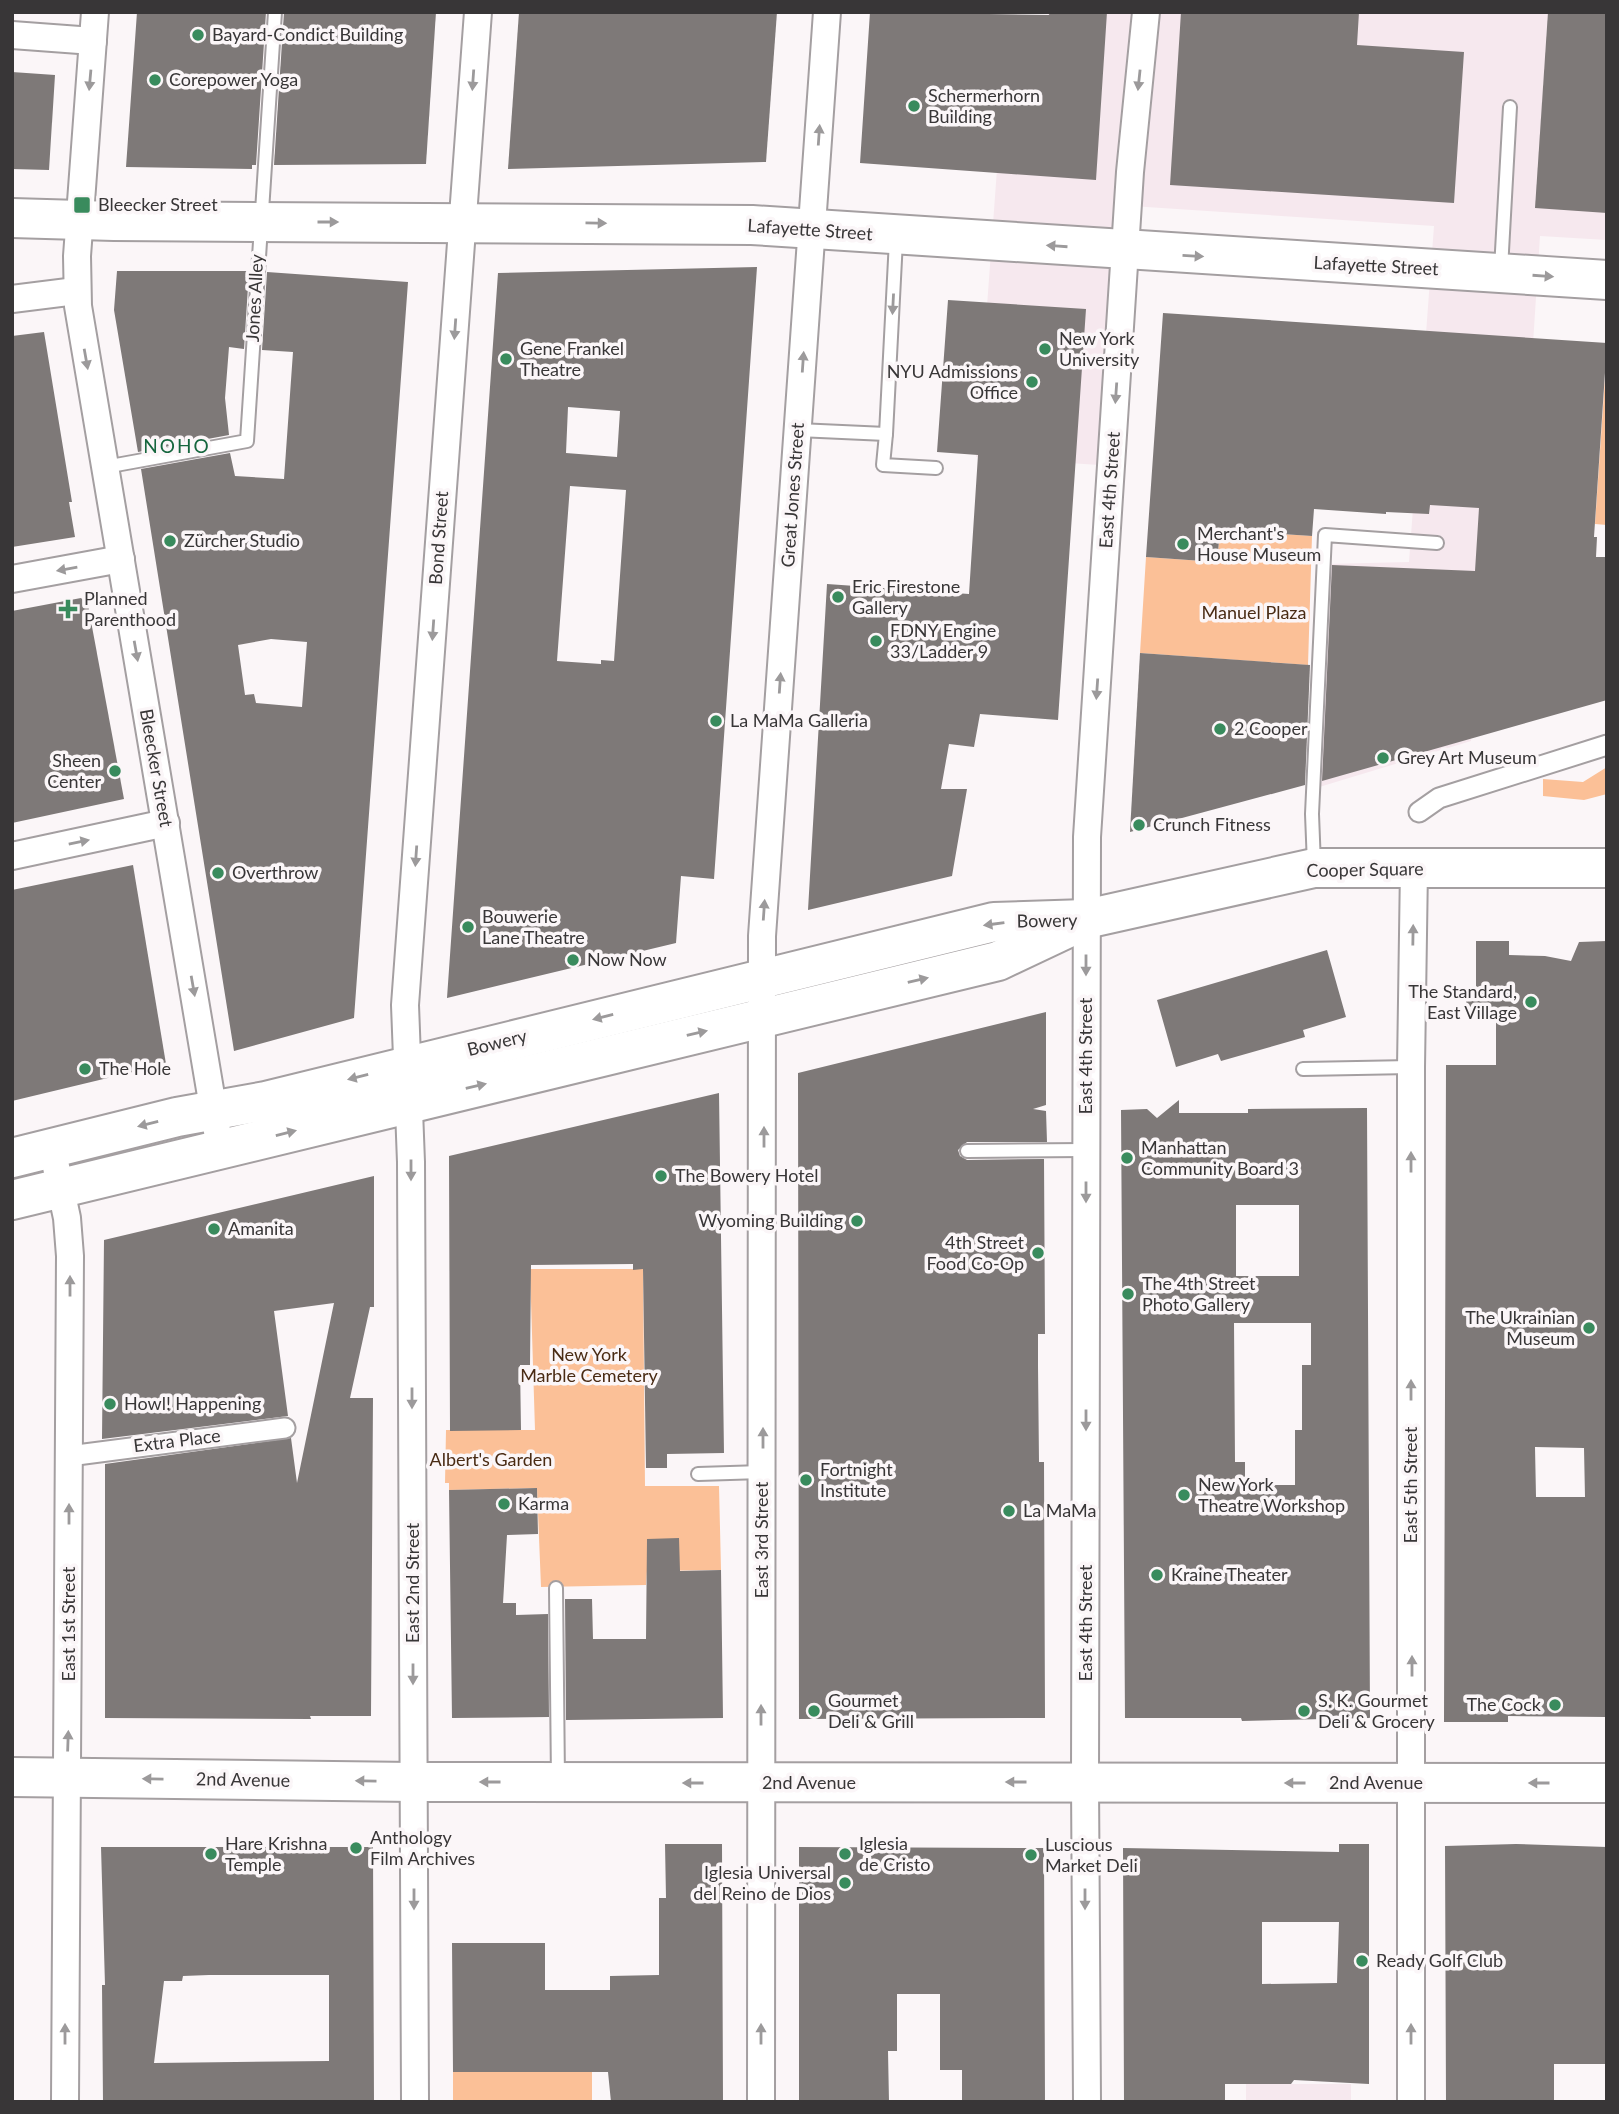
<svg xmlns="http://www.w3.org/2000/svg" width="1619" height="2114" font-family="Lato,sans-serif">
<rect width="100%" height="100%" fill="#fbf6f8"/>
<!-- built -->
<g fill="#f6e8ee">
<polygon points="1048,12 1607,12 1607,240 1540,236 1521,528 1481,577 1471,741 1316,788 1326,564 1409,562 1434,226 1116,205 1099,465 976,457 1004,73 1044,76"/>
<rect x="1246" y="2084" width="105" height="18"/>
</g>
<!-- green -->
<g fill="#fbc097">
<polygon points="1607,349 1607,525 1595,524"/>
<polygon points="1220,530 1312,536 1308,665 1140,653 1146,557 1217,562"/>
<polygon points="1607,767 1607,794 1584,800 1543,796 1543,779 1583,782"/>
<polygon points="530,1269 643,1269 645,1486 719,1486 721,1570 647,1571 646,1585 541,1587 537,1488 449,1490 449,1483 445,1483 446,1430 535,1430"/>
<rect x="453" y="2072" width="139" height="30"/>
</g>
<!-- building -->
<g fill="#7e7978" fill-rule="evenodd">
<polygon points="137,12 266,12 256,165 252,165 252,169 126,167"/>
<polygon points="284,12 436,12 426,164 274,165"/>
<polygon points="519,12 777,12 766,162 508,169"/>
<polygon points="870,12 1049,15 1050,12 1107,12 1096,180 860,163"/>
<polygon points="1181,12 1359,12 1357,45 1464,52 1454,203 1170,185"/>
<polygon points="1548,12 1607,12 1607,213 1535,208"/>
<polygon points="12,72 55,75 49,170 12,169"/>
<path d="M757,267L714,879L681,876L676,943L447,998L498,273ZM568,407L620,411L617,457L566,453ZM570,486L626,490L614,661L601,660V664L557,661Z"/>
<polygon points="117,271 249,271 244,349 229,347 225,398 229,435 138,452 114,310"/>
<path d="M267,272L408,282L354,1018L234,1051L141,469L230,453L235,476L284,479L293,352L262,350ZM271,639L307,642L302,707L256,703L254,694L245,695L238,645Z"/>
<polygon points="948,300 1086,309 1058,720 980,714 974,747 949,744 941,789 967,789 952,876 808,910 827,584 969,594 978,455 937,452"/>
<polygon points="1163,313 1607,343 1594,537 1597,537 1596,557 1607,557 1607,700 1322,781 1332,565 1475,571 1479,508 1430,505 1429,514 1386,512 1386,514 1314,509 1312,536 1220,530 1217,562 1146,557"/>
<polygon points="44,332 72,502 69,502 75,537 12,547 12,336"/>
<polygon points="81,598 88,605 124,799 12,823 12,611"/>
<polygon points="1140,653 1310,665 1305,785 1130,832"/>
<polygon points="133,865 166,1064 12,1101 12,890"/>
<path d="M1476,941H1509V955L1545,956L1571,961L1579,942L1607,941V1717L1508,1716V1722H1444L1446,1065H1496V1018H1467L1466,997H1476ZM1535,1447L1584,1448L1585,1497H1536Z"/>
<polygon points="1327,950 1346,1017 1303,1030 1305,1037 1221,1061 1218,1054 1176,1067 1157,1000"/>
<polygon points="1046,1012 1046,1105 1033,1109 1046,1111 1047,1142 967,1142 958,1150 960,1156 967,1160 1044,1159 1045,1334 1038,1334 1038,1366 1039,1462 1044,1462 1045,1718 799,1719 798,1073"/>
<polygon points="719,1093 724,1453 667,1454 667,1468 646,1468 643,1269 633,1270 633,1264 531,1265 530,1365 520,1365 521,1430 450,1431 449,1156"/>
<path d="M1179,1100V1113H1248V1109L1367,1108L1370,1718L1242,1721L1241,1718H1125L1121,1110L1147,1109L1157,1118ZM1236,1205H1299V1276H1236ZM1234,1323H1311V1365H1302V1430H1295V1485H1245V1462H1235Z"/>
<polygon points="374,1176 374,1307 370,1307 350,1398 373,1398 371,1716 310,1716 311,1719 105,1718 105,1464 291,1438 297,1483 334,1303 274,1311 288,1416 102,1439 104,1240"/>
<polygon points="537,1488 538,1534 507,1535 503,1603 516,1603 516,1615 548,1614 549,1717 452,1718 449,1490"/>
<polygon points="679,1538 680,1571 721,1570 723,1718 566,1720 565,1599 592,1599 593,1639 646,1639 647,1539"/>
<polygon points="665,1844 722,1844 723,2102 611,2102 608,2072 453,2072 452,1943 545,1943 545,1990 610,1990 610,1976 659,1975 659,1898 666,1898"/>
<path d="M1339,1844H1369V2084L1294,2080L1291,2084H1225V2102H1124L1123,1848L1339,1852ZM1262,1922H1339L1337,1983L1262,1984Z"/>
<polygon points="1516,1844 1607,1847 1607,2064 1554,2064 1554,2102 1446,2102 1445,1846"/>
<path d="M101,1847H373L374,2102H103L102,1985H105ZM209,1975H329V2061L154,2063L164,1981H182L183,1976Z"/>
<polygon points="799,1847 1044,1848 1045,2102 962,2102 962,2070 940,2070 940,1994 897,1994 897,2051 888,2051 889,2102 799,2102"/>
</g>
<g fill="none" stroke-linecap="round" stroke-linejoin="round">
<defs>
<g id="service">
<polyline points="1501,269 1510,107"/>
<polyline points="798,430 886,434 896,240"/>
<polyline points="886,434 883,465 936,468"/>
<polyline points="105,467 247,441 275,12"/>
<polyline points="1314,865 1312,814 1325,535 1437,543"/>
<polyline points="1303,1069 1411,1067"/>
<polyline points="967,1151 1086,1150"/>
<polyline points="698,1474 762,1472"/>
<polyline points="556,1588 558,1780"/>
</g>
<g id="pedestrian">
<polyline points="1419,812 1439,798 1607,745"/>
<polyline points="69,1456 285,1428"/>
</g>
<g id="minor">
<polyline points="95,12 77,256 78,306 220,1149"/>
<polyline points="12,35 93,41"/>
<polyline points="12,299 76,291"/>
<polyline points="12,579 121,559"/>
<polyline points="12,856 166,823"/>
<polyline points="52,1148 67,1218 70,1256 65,2102"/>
<polyline points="415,2102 411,1162 405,1005 478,12"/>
<polyline points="761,2102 762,936 827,12"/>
<polyline points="1087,2102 1085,1782 1087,837 1130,172 1146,12"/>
<polyline points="1411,2102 1411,1067 1414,868"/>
</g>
<g id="primary">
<polyline points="12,218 114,221 752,225 1607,280"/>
<polyline points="12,1158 177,1117 266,1101 994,922 1086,919 1314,868 1607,868"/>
<polyline points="12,1200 998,961 1072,926"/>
<polyline points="12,1777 413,1782 1607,1783"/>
</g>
</defs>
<!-- service casing -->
<use href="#service" stroke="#a49fa1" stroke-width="16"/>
<!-- pedestrian casing -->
<use href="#pedestrian" stroke="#a49fa1" stroke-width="23"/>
<!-- minor casing -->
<use href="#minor" stroke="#a49fa1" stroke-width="30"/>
<!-- primary casing -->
<use href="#primary" stroke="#a49fa1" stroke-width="42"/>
<!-- service -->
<use href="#service" stroke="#fff" stroke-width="12"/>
<!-- pedestrian -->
<use href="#pedestrian" stroke="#fff" stroke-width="19"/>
<!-- minor -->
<use href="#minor" stroke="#fff" stroke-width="26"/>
<!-- primary -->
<use href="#primary" stroke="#fff" stroke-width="38"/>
</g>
<!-- one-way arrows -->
<defs><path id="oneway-solid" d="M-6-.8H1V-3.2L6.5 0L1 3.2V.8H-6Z" transform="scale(1.75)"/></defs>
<g fill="#9c9a9b">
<use href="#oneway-solid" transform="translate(90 80) rotate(95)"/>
<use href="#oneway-solid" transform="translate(473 80) rotate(94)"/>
<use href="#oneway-solid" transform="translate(1139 80) rotate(96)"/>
<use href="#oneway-solid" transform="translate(819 135) rotate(-86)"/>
<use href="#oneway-solid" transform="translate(328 222)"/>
<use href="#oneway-solid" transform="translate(596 223) rotate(1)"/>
<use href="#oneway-solid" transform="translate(1057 246) rotate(-176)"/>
<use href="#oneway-solid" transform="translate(1193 256) rotate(3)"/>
<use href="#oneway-solid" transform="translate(1543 276) rotate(4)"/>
<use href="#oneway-solid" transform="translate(893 304) rotate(93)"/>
<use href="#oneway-solid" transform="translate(455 329) rotate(94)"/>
<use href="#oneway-solid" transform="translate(86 359) rotate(80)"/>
<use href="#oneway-solid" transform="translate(803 362) rotate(-86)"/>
<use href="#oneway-solid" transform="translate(1116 393) rotate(94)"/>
<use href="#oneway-solid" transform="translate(67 569) rotate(170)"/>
<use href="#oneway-solid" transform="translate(433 630) rotate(94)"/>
<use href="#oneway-solid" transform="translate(136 651) rotate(80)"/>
<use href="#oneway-solid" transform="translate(780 683) rotate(-86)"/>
<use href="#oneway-solid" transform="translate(1097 689) rotate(94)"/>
<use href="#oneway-solid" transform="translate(79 842) rotate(-12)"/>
<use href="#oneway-solid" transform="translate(416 856) rotate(94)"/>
<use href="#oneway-solid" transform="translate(764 910) rotate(-86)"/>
<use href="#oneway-solid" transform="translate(994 924) rotate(172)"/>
<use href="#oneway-solid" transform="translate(1413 935) rotate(-89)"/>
<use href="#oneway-solid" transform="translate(1086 965) rotate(90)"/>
<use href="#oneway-solid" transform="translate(918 980) rotate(-13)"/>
<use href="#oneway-solid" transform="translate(193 986) rotate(80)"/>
<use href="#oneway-solid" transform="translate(603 1017) rotate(166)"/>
<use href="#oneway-solid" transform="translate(697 1033) rotate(-13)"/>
<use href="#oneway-solid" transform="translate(358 1077) rotate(166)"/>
<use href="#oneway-solid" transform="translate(476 1086) rotate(-13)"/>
<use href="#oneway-solid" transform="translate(148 1124) rotate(166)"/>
<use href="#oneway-solid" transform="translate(286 1133) rotate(-14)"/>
<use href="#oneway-solid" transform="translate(764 1137) rotate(-90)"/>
<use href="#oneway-solid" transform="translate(1411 1162) rotate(-90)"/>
<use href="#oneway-solid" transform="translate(411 1170) rotate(90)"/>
<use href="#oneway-solid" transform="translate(1086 1192) rotate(90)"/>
<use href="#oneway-solid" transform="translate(70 1286) rotate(-90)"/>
<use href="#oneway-solid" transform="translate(1411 1390) rotate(-90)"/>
<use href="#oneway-solid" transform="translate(412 1398) rotate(90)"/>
<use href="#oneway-solid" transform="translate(1086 1420) rotate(90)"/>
<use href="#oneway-solid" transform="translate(763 1438) rotate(-90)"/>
<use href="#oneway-solid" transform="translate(69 1514) rotate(-90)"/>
<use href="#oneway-solid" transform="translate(1412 1666) rotate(-90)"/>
<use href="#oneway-solid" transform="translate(413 1674) rotate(90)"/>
<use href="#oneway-solid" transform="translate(761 1715) rotate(-90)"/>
<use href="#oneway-solid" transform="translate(68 1741) rotate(-88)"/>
<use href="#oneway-solid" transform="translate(153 1779) rotate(-179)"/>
<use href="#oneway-solid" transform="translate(366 1781) rotate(-179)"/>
<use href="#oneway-solid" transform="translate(490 1782) rotate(-180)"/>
<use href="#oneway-solid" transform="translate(1016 1782) rotate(180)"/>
<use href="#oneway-solid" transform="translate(693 1783) rotate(-180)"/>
<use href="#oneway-solid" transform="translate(1295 1783) rotate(-180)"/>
<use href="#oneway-solid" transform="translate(1539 1783) rotate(180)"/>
<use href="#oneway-solid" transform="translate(414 1899) rotate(90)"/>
<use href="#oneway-solid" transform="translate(1085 1899) rotate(90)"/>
<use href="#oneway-solid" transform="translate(65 2034) rotate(-90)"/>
<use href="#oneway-solid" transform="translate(761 2034) rotate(-90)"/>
<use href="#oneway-solid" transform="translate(1411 2034) rotate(-90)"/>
</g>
<!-- markers -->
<g fill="#398b5d" stroke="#fbf6f8" stroke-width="2.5">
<circle cx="198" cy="35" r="7"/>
<circle cx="155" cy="80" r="7"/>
<circle cx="914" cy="106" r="7"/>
<rect x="73" y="196" width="18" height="18" rx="3.5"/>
<circle cx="1045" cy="349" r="7"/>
<circle cx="506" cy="359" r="7"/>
<circle cx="1032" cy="382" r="7"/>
<circle cx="170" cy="541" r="7"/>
<circle cx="1183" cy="544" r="7"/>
<circle cx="838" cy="597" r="7"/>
<path d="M64.5 598.5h7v7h7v7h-7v7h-7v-7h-7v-7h7z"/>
<circle cx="876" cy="641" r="7"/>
<circle cx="716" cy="721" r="7"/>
<circle cx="1220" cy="729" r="7"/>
<circle cx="1383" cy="758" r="7"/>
<circle cx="115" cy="771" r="7"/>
<circle cx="1139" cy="825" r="7"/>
<circle cx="218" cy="873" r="7"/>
<circle cx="468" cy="927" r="7"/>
<circle cx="573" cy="960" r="7"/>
<circle cx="1531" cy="1002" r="7"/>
<circle cx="85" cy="1069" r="7"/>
<circle cx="1127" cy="1158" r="7"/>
<circle cx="661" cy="1176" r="7"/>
<circle cx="857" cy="1221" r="7"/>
<circle cx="214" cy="1229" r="7"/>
<circle cx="1038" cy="1253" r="7"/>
<circle cx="1128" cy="1294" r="7"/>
<circle cx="1589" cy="1328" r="7"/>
<circle cx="110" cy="1404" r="7"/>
<circle cx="806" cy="1480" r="7"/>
<circle cx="1184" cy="1495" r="7"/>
<circle cx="504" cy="1504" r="7"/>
<circle cx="1009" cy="1511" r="7"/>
<circle cx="1157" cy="1575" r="7"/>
<circle cx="1555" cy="1705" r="7"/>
<circle cx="814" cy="1711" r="7"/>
<circle cx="1304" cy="1711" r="7"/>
<circle cx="356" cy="1848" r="7"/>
<circle cx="211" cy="1854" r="7"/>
<circle cx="845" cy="1854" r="7"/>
<circle cx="1031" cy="1855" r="7"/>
<circle cx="845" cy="1883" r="7"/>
<circle cx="1362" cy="1961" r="7"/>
</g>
<g text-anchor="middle" stroke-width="7" stroke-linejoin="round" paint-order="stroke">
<!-- poi labels -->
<g font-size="18" fill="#383637" stroke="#fbf6f8" text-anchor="start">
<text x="212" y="41">Bayard-Condict Building</text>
<text x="169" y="86">Corepower Yoga</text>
<text x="928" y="102">Schermerhorn<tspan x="928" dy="21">Building</tspan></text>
<text x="98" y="211">Bleecker Street</text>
<text x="1059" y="345">New York<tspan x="1059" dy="21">University</tspan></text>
<text x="520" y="355">Gene Frankel<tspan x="520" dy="21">Theatre</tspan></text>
<text x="1018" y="378" text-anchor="end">NYU Admissions<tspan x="1018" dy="21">Office</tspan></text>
<text x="1197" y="540">Merchant's<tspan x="1197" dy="21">House Museum</tspan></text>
<text x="184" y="547">Zürcher Studio</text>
<text x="852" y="593">Eric Firestone<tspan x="852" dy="21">Gallery</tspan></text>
<text x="84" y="605">Planned<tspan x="84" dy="21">Parenthood</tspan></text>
<text x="890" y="637">FDNY Engine<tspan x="890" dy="21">33/Ladder 9</tspan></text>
<text x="730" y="727">La MaMa Galleria</text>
<text x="1234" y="735">2 Cooper</text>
<text x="1397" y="764">Grey Art Museum</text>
<text x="101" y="767" text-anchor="end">Sheen<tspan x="101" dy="21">Center</tspan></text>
<text x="1153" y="831">Crunch Fitness</text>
<text x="232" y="879">Overthrow</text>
<text x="482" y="923">Bouwerie<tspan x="482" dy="21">Lane Theatre</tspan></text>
<text x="587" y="966">Now Now</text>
<text x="1517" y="998" text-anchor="end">The Standard,<tspan x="1517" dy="21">East Village</tspan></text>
<text x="99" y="1075">The Hole</text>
<text x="1141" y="1154">Manhattan<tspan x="1141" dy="21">Community Board 3</tspan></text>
<text x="675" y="1182">The Bowery Hotel</text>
<text x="843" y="1227" text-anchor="end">Wyoming Building</text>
<text x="228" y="1235">Amanita</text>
<text x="1024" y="1249" text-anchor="end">4th Street<tspan x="1024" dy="21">Food Co-Op</tspan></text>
<text x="1142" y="1290">The 4th Street<tspan x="1142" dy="21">Photo Gallery</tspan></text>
<text x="1575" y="1324" text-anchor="end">The Ukrainian<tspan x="1575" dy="21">Museum</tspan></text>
<text x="124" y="1410">Howl! Happening</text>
<text x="820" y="1476">Fortnight<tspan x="820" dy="21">Institute</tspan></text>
<text x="1198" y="1491">New York<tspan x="1198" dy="21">Theatre Workshop</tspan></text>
<text x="518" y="1510">Karma</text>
<text x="1023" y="1517">La MaMa</text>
<text x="1171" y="1581">Kraine Theater</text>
<text x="828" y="1707">Gourmet<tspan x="828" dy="21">Deli &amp; Grill</tspan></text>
<text x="1318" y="1707">S. K. Gourmet<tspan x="1318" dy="21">Deli &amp; Grocery</tspan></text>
<text x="1541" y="1711" text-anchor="end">The Cock</text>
<text x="370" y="1844">Anthology<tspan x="370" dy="21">Film Archives</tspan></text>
<text x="225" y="1850">Hare Krishna<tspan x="225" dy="21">Temple</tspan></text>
<text x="859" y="1850">Iglesia<tspan x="859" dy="21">de Cristo</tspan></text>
<text x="1045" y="1851">Luscious<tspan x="1045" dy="21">Market Deli</tspan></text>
<text x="831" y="1879" text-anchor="end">Iglesia Universal<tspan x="831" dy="21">del Reino de Dios</tspan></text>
<text x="1376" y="1967">Ready Golf Club</text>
</g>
<!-- street labels -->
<g font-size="18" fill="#383637" stroke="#fbf6f8">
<text transform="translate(810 230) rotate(4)" y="6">Lafayette Street</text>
<text transform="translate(1376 266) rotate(3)" y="6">Lafayette Street</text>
<text transform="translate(255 298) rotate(-87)" y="6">Jones Alley</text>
<text transform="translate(1110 490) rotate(-86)" y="6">East 4th Street</text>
<text transform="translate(793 495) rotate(-86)" y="6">Great Jones Street</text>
<text transform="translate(439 538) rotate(-86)" y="6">Bond Street</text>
<text transform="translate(156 768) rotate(80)" y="6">Bleecker Street</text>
<text transform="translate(1365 870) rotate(-1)" y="6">Cooper Square</text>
<text transform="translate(1047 921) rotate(-1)" y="6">Bowery</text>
<text transform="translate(497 1043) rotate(-14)" y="6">Bowery</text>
<text transform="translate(1086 1056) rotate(-90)" y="6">East 4th Street</text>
<text transform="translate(177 1441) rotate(-7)" y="6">Extra Place</text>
<text transform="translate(1411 1485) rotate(-90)" y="6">East 5th Street</text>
<text transform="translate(762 1540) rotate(-90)" y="6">East 3rd Street</text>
<text transform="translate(413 1583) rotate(-90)" y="6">East 2nd Street</text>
<text transform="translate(1086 1623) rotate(-90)" y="6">East 4th Street</text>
<text transform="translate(69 1624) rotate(-90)" y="6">East 1st Street</text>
<text transform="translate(243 1780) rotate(1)" y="6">2nd Avenue</text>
<text x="809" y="1789">2nd Avenue</text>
<text x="1376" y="1789">2nd Avenue</text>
</g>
<!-- park labels -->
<g font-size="18" fill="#492b14" stroke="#fbf6f8">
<text x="1254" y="619">Manuel Plaza</text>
<text x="589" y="1361">New York<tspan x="589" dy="21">Marble Cemetery</tspan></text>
<text x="491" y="1466">Albert's Garden</text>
</g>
<!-- neighbourhood labels -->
<g font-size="19" letter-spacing="2" fill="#16663e" stroke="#fbf6f8">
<text x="177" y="453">NOHO</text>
</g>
</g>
<!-- border -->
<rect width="1619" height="2114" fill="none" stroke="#383637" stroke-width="28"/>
</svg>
